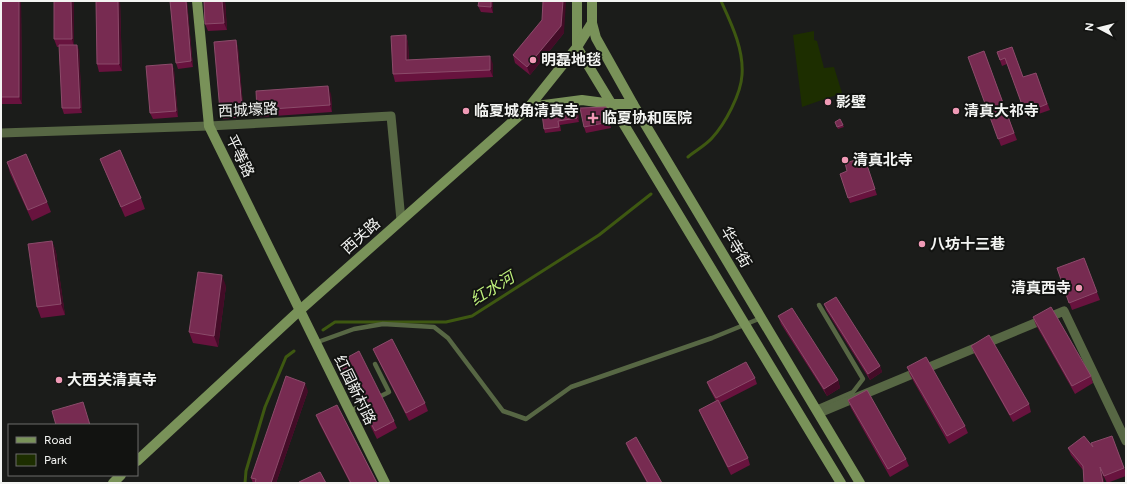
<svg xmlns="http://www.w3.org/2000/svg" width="1127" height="484" font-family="Figtree,'Noto Sans SC',sans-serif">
<rect width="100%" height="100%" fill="#1b1c1a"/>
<!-- green -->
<polygon fill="#1d2e00" points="814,31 814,40 817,41 824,68 834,67 842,93 802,107 793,35"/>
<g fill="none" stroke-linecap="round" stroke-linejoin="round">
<!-- stream -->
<g stroke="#3e5811" stroke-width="3">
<path d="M688,157C695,151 706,145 712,138C725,124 741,94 742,75C744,49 731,23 721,1"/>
<polyline points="323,330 335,322 446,322 472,316 599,235 651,194"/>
<polyline points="245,483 246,471 265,407 286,357 294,351"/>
</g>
<!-- lane -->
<g stroke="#576744" stroke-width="4.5">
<polyline points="315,343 354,329 383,324 434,327 448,338 503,411 526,419 571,387 712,338 761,318"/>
<polyline points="375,364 389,392 381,396"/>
<polyline points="816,408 853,392 863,379 819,305"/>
<polyline points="349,411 361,406"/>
</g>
<!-- street -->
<g stroke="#576744" stroke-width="9">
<polyline points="1,133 209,126 391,116 401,220"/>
<polyline points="819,413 1064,311 1126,441"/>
</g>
<!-- secondary -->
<g stroke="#799259" stroke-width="10">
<polyline points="197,1 209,126 385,483"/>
<polyline points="577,1 577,47 841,483"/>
<polyline points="592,1 592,23 596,38 633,104 860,483"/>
<polyline points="529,107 582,100 612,104 633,104"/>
<polyline points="137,461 299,311 529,107 577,47 592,23"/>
<polyline points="113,483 121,475"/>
</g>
</g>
<!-- wall -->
<g fill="#68133e">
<polygon points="1,1 21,1 22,104 1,104"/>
<polygon points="54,1 74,1 74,45 79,50 82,113 64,114 62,108 59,47 57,47 54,39"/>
<polygon points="96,1 120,1 122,71 99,72 97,64"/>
<polygon points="170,1 187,1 193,67 178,69 176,63"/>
<polygon points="204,1 225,1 227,30 208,31 205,24"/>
<polygon points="493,1 493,13 481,12 478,6"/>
<polygon points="564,33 530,75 515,63 513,55"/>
<polygon points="406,35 408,43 409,60 493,64 493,77 395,82 393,74"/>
<polygon points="236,40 238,48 244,117 223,119 220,111"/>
<polygon points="1012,47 1023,77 1036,73 1050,110 1027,118 1007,64 1002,66 997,52"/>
<polygon points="984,51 1017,140 1001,146 968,57"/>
<polygon points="172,64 174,70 178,117 153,119 150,113"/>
<polygon points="331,94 332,112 260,117 257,110"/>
<polygon points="606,107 608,113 611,128 586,133 584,127"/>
<polygon points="576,110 578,113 579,122 560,125 561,131 545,133 544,129"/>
<polygon points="840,119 844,127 838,129 835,122"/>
<polygon points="100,159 141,198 145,209 125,217 104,169"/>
<polygon points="7,162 47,202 51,212 32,221 10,173"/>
<polygon points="862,167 869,171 877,195 850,203 840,174"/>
<polygon points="52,241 56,252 65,315 41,318 37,307"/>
<polygon points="1084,258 1100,300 1072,310 1057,268"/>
<polygon points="226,286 218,347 193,343 189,332"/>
<polygon points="824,304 880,366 882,372 870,380 826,310"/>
<polygon points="778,316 838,380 840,388 827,396 781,324"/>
<polygon points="1033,317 1091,376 1093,383 1075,394 1036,325"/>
<polygon points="971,346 1029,404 1031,412 1013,422 974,353"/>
<polygon points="373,349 425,403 428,411 409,421 376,356"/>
<polygon points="339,362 394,421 397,428 377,439 342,369"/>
<polygon points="907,367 965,426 968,433 949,444 910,375"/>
<polygon points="755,378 757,384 720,403 748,458 750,465 731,475 702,417 699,410 716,401 709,388 707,382"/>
<polygon points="308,391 276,483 253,483 251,478"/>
<polygon points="848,400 906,459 909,466 890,477 851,408"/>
<polygon points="316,415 377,483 350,483 319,423"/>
<polygon points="1112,436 1126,473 1126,476 1107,483 1103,475 1104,483 1084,483 1083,470 1071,455 1068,448 1093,447"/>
<polygon points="626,443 662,483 647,483 628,449"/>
</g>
<!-- shaded-wall -->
<g fill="#430c27">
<polygon points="19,1 21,1 22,104 19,97"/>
<polygon points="71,1 74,1 74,47 72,39"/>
<polygon points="118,1 120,1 122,71 119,64"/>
<polygon points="186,1 187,1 193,67 191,61"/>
<polygon points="222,1 225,1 227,30 224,23"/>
<polygon points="491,1 493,1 493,13 491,7"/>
<polygon points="563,1 566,1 564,33 530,75 527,67"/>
<polygon points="406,35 408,43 409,67 406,60"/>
<polygon points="236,40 238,48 244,117 242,109"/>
<polygon points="77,45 79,50 82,113 80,108"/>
<polygon points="490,56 493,64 493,77 490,70"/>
<polygon points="172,64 174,70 178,117 176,111"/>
<polygon points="328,86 331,94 332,112 330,105"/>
<polygon points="606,107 608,113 611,128 609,122"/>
<polygon points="576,110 578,113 579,122 577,118"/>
<polygon points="52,241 56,252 65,315 61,304"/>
<polygon points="222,275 226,286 218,347 214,336"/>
<polygon points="880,366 882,372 870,380 868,374"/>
<polygon points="838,380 840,388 827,396 824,389"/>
<polygon points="305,383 308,391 276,483 271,483"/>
<polygon points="1100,467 1103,475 1104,483 1103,483"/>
</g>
<!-- building -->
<g fill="#772b51" stroke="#8b4b6a">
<rect x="1" y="1" width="18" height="96"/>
<polygon points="54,1 71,1 72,39 54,39"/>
<polygon points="96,1 118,1 119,64 97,64"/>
<polygon points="170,1 186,1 191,61 176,63"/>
<polygon points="204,1 222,1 224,23 205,24"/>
<polygon points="479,1 491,1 491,7 478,6"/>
<polygon points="543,1 563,1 561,26 527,67 513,55 542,20"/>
<polygon points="406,35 406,60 490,56 490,70 393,74 391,36"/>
<polygon points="236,40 242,109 220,111 214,42"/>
<polygon points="59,45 77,45 80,108 62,108"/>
<polygon points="1012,47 1023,77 1036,73 1047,104 1025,113 1005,58 1000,60 997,52"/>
<polygon points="984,51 1014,133 998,139 968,57"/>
<polygon points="172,64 176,111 150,113 146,66"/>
<polygon points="328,86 330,105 257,110 256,91"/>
<polygon points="606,107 609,122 584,127 580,108"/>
<polygon points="576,110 577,118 558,121 559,127 544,129 542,114"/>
<polygon points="840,119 843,125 837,127 835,122"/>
<polygon points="120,150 141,198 121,207 100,159"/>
<polygon points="26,154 47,202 28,210 7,162"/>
<polygon points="859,159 861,167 867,165 875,189 848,198 840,174 847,171 845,163"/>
<polygon points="52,241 61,304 37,307 28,244"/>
<polygon points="1084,258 1097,292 1069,303 1057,268"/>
<polygon points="198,272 222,275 214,336 189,332"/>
<polygon points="836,297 880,366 868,374 824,304"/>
<polygon points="1051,307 1091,376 1072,386 1033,317"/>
<polygon points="792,308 838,380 824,389 778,316"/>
<polygon points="989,335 1029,404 1010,415 971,346"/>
<polygon points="392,339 425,403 406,413 373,349"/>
<polygon points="359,351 394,421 375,431 339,362"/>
<polygon points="926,357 965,426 947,436 907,367"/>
<polygon points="746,362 755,378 716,398 707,382"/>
<polygon points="286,376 305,383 271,483 255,483 256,479 251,478"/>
<polygon points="867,390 906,459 888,469 848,400"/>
<polygon points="718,400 748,458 728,467 699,410"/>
<polygon points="83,402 90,425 56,425 52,411"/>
<polygon points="337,405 377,483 351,483 316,415"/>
<polygon points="1084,436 1093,447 1091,443 1112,436 1124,468 1104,476 1100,467 1103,483 1084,483 1083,466 1068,448"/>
<polygon points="636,437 662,483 648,483 626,443"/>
<polygon points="320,472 326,483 299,483 299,482"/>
</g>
<!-- markers -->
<g fill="#f09ab6" stroke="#121311" stroke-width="1.5">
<circle cx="533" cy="60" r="4"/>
<circle cx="828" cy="102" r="4"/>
<circle cx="466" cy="111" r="4"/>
<circle cx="956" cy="111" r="4"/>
<path d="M591 112h4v4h4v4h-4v4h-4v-4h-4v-4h4z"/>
<circle cx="845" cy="160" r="4"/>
<circle cx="922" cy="244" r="4"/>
<circle cx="1079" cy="288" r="4"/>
<circle cx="59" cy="380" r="4"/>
</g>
<g text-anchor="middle" stroke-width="4" stroke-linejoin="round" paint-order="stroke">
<!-- poi labels -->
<g font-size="15" font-weight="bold" fill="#f3f4f2" stroke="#121311" text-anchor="start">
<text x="541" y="65">明磊地毯</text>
<text x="836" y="107">影壁</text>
<text x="474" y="116">临夏城角清真寺</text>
<text x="964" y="116">清真大祁寺</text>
<text x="602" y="123">临夏协和医院</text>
<text x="853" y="165">清真北寺</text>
<text x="930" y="249">八坊十三巷</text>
<text x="1071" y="293" text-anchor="end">清真西寺</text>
<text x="67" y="385">大西关清真寺</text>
</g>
<!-- street labels -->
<g font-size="15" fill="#f3f4f2" stroke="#121311">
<text transform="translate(248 110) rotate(-3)" y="5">西城壕路</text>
<text transform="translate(240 156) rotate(64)" y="5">平等路</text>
<text transform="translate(361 236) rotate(-42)" y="5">西关路</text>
<text transform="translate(736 247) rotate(59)" y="5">华寺街</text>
<text transform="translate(355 390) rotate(64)" y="5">红园新村路</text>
</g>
<!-- water labels -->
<g font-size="16" font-style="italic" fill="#bff17c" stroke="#121311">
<text transform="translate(492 288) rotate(-32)" y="6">红水河</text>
</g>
</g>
<!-- border -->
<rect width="1127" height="484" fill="none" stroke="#f3f4f2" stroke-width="4"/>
<!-- legend -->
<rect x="8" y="424" width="130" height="52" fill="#121311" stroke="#6c6d6b"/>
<rect x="16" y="437" width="20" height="6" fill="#799259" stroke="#6c6d6b"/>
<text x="44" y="444" font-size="12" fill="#f3f4f2">Road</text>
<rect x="16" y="454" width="20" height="12" fill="#1d2e00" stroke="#6c6d6b"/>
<text x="44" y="464" font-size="12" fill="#f3f4f2">Park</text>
<!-- north arrow -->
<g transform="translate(1099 28) rotate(277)" stroke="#121311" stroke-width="3" paint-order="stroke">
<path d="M0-3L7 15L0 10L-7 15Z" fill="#f3f4f2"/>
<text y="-6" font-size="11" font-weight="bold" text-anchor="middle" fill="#f3f4f2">N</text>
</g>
</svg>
